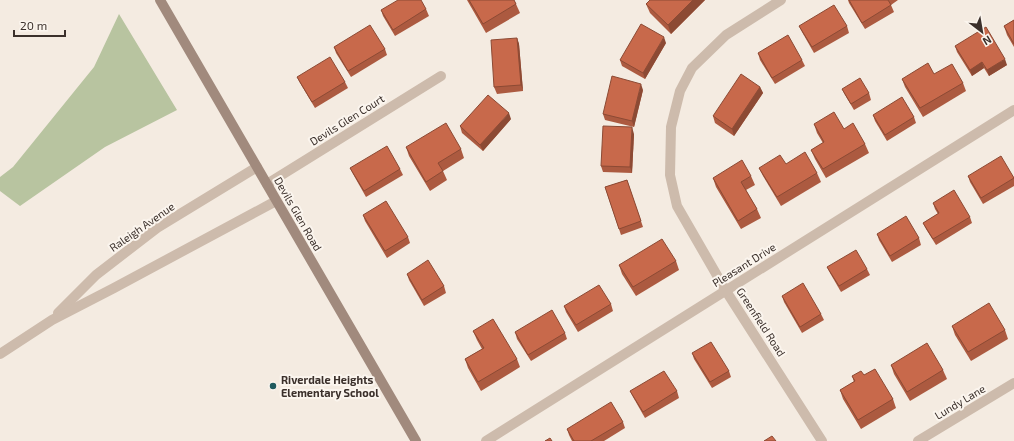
<svg xmlns="http://www.w3.org/2000/svg" width="1014" height="441" font-family="'Exo 2',sans-serif">
<rect width="100%" height="100%" fill="#f4ebe1"/>
<!-- green -->
<polygon fill="#b8c4a0" points="119,14 177,110 105,147 20,206 0,191 0,177 13,167 94,67"/>
<g fill="none" stroke-linecap="round" stroke-linejoin="round">
<!-- street -->
<g stroke="#cdbbac" stroke-width="10">
<polyline points="781,0 726,35 692,68 680,91 671,127 670,175 677,206 726,291 822,441"/>
<polyline points="267,184 441,76"/>
<polyline points="58,313 96,275 157,228 257,167"/>
<polyline points="0,354 52,320 114,288 276,201"/>
<polyline points="486,441 1014,110"/>
<polyline points="918,441 1014,383"/>
</g>
<!-- secondary -->
<polyline stroke="#a18a7d" stroke-width="10" points="160,0 416,441"/>
</g>
<!-- wall -->
<g fill="#ac5a40">
<polygon points="467,0 514,0 516,4 520,13 486,33"/>
<polygon points="650,0 705,0 671,34 650,13 646,4"/>
<polygon points="848,0 898,0 891,5 894,12 865,29 849,3"/>
<polygon points="426,9 429,16 395,36 383,16 381,10"/>
<polygon points="1014,20 1014,47 1007,35 1004,26"/>
<polygon points="799,26 847,26 849,33 814,53 802,32"/>
<polygon points="517,38 519,44 523,91 497,94 494,87"/>
<polygon points="666,43 645,79 622,66 620,60"/>
<polygon points="955,46 1007,65 989,76 984,68 972,76 957,52"/>
<polygon points="334,47 385,49 387,55 351,77 336,53"/>
<polygon points="758,53 802,60 805,66 775,84 760,60"/>
<polygon points="934,74 963,83 966,91 923,117 905,87 902,79"/>
<polygon points="297,77 345,82 348,88 315,108 300,83"/>
<polygon points="760,87 763,93 734,136 715,123 713,116"/>
<polygon points="842,89 869,93 871,100 854,110 845,95"/>
<polygon points="643,90 634,127 605,120 603,114"/>
<polygon points="873,115 914,117 916,123 887,141 875,121"/>
<polygon points="511,119 483,151 462,133 460,126"/>
<polygon points="814,124 844,129 865,144 869,153 826,178 815,159 811,150 823,143 817,133"/>
<polygon points="634,134 632,173 603,172 601,166"/>
<polygon points="406,147 461,149 464,158 443,171 447,180 430,191 409,156"/>
<polygon points="786,164 817,173 821,182 781,206 763,176 759,168"/>
<polygon points="350,168 400,169 403,175 366,197 353,174"/>
<polygon points="751,176 755,185 746,190 757,209 761,218 741,229 716,187 713,178"/>
<polygon points="968,176 1014,177 1014,186 983,204 970,182"/>
<polygon points="627,180 643,227 621,235 605,187"/>
<polygon points="933,203 970,217 972,223 936,245 926,229 923,223 938,214 935,209"/>
<polygon points="363,215 408,237 410,243 387,258 365,221"/>
<polygon points="877,234 919,238 921,245 892,262 879,240"/>
<polygon points="676,261 679,270 636,296 622,274 619,265"/>
<polygon points="827,267 867,269 870,275 841,292 830,273"/>
<polygon points="407,274 444,286 446,293 424,306 409,280"/>
<polygon points="782,296 821,314 824,320 802,333 784,302"/>
<polygon points="611,304 613,311 578,332 566,312 564,306"/>
<polygon points="952,326 1005,330 1008,339 971,361 955,335"/>
<polygon points="473,331 517,359 520,367 481,391 468,368 465,359 482,349 477,340"/>
<polygon points="515,332 565,333 567,339 531,361 517,339"/>
<polygon points="692,353 729,371 731,377 712,388 694,359"/>
<polygon points="891,365 943,370 947,379 910,401 894,374"/>
<polygon points="864,375 893,399 896,408 861,429 843,399 840,390 854,382 852,376"/>
<polygon points="630,391 677,391 679,398 645,418 633,397"/>
<polygon points="623,422 625,428 604,441 572,441 569,435 567,429"/>
</g>
<!-- shaded-wall -->
<g fill="#8c4a34">
<polygon points="693,0 705,0 671,34 668,25"/>
<polygon points="664,37 666,43 645,79 643,73"/>
<polygon points="517,38 519,44 523,91 521,85"/>
<polygon points="1005,59 1007,65 989,76 987,70"/>
<polygon points="982,62 984,68 972,76 970,70"/>
<polygon points="641,84 643,90 634,127 632,121"/>
<polygon points="760,87 763,93 734,136 732,129"/>
<polygon points="509,113 511,119 483,151 480,145"/>
<polygon points="632,127 634,134 632,173 630,167"/>
</g>
<!-- building -->
<g fill="#c8694b" stroke="#8c4a34">
<polygon points="398,0 421,0 426,9 393,30 381,10"/>
<polygon points="469,0 514,0 516,4 483,24"/>
<polygon points="650,0 693,0 668,25 646,4"/>
<polygon points="849,0 888,0 891,5 862,23"/>
<polygon points="834,5 847,26 812,47 799,26"/>
<polygon points="1014,20 1014,44 1004,26"/>
<polygon points="641,24 664,37 643,73 620,60"/>
<polygon points="370,25 385,49 348,71 334,47"/>
<polygon points="986,27 1005,59 987,70 982,62 970,70 955,46"/>
<polygon points="788,35 802,60 772,78 758,53"/>
<polygon points="517,38 521,85 494,87 491,40"/>
<polygon points="330,57 345,82 312,102 297,77"/>
<polygon points="928,63 934,74 952,64 963,83 920,108 902,79"/>
<polygon points="741,74 760,87 732,129 713,116"/>
<polygon points="612,76 641,84 632,121 603,114"/>
<polygon points="860,78 869,93 851,104 842,89"/>
<polygon points="488,95 509,113 480,145 460,126"/>
<polygon points="902,97 914,117 885,135 873,115"/>
<polygon points="834,112 844,129 853,123 865,144 823,169 811,150 824,142 814,124"/>
<polygon points="446,123 461,149 438,163 443,171 426,182 406,147"/>
<polygon points="603,126 632,127 630,167 601,166"/>
<polygon points="387,146 400,169 364,191 350,168"/>
<polygon points="805,152 817,173 777,197 759,168 780,155 786,164"/>
<polygon points="1001,156 1014,178 981,198 968,176"/>
<polygon points="742,160 751,176 741,182 757,209 738,221 713,178"/>
<polygon points="627,180 641,221 619,229 605,187"/>
<polygon points="954,190 970,217 933,239 923,223 939,213 933,203"/>
<polygon points="386,201 408,237 385,251 363,215"/>
<polygon points="906,216 919,238 890,256 877,234"/>
<polygon points="662,239 676,261 633,287 619,265"/>
<polygon points="856,250 867,269 839,286 827,267"/>
<polygon points="428,260 444,286 422,300 407,274"/>
<polygon points="803,283 821,314 800,327 782,296"/>
<polygon points="599,285 611,304 576,325 564,306"/>
<polygon points="989,303 1005,330 968,352 952,326"/>
<polygon points="552,310 565,333 528,355 515,332"/>
<polygon points="493,319 517,359 478,382 465,359 484,348 473,331"/>
<polygon points="711,342 729,371 710,382 692,353"/>
<polygon points="927,343 943,370 907,392 891,365"/>
<polygon points="875,369 893,399 858,420 840,390 855,381 852,376 861,371 864,375"/>
<polygon points="664,371 677,391 643,412 630,391"/>
<polygon points="611,402 623,422 591,441 574,441 567,429"/>
<polygon points="772,436 776,441 764,441"/>
<polygon points="550,438 552,441 545,441"/>
</g>
<!-- markers -->
<circle fill="#1f5a5e" stroke="#fbf5ee" stroke-width="1.5" cx="273" cy="386" r="4"/>
<g text-anchor="middle" stroke-width="4" stroke-linejoin="round" paint-order="stroke">
<!-- street labels -->
<g font-size="11" fill="#3b302b" stroke="#fbf5ee">
<text transform="translate(347 120) rotate(-32)" y="4">Devils Glen Court</text>
<text transform="translate(298 214) rotate(60)" y="4">Devils Glen Road</text>
<text transform="translate(142 227) rotate(-35)" y="4">Raleigh Avenue</text>
<text transform="translate(744 265) rotate(-32)" y="4">Pleasant Drive</text>
<text transform="translate(761 322) rotate(57)" y="4">Greenfield Road</text>
<text transform="translate(960 402) rotate(-31)" y="4">Lundy Lane</text>
</g>
<!-- poi labels -->
<g font-size="11" font-weight="bold" fill="#3b302b" stroke="#fbf5ee" text-anchor="start">
<text x="281" y="384">Riverdale Heights<tspan x="281" dy="13">Elementary School</tspan></text>
</g>
</g>
<!-- north arrow -->
<g transform="translate(982 32) rotate(149)" stroke="#fbf5ee" stroke-width="3" paint-order="stroke">
<path d="M0-3L7 15L0 10L-7 15Z" fill="#3b302b"/>
<text y="-6" font-size="11" font-weight="bold" text-anchor="middle" fill="#3b302b">N</text>
</g>
<!-- scale -->
<path d="M14 30v6h51v-6" fill="none" stroke="#3b302b" stroke-width="2"/>
<text x="20" y="30" font-size="12" fill="#3b302b" stroke="#fbf5ee" stroke-width="3" paint-order="stroke">20 m</text>
</svg>
